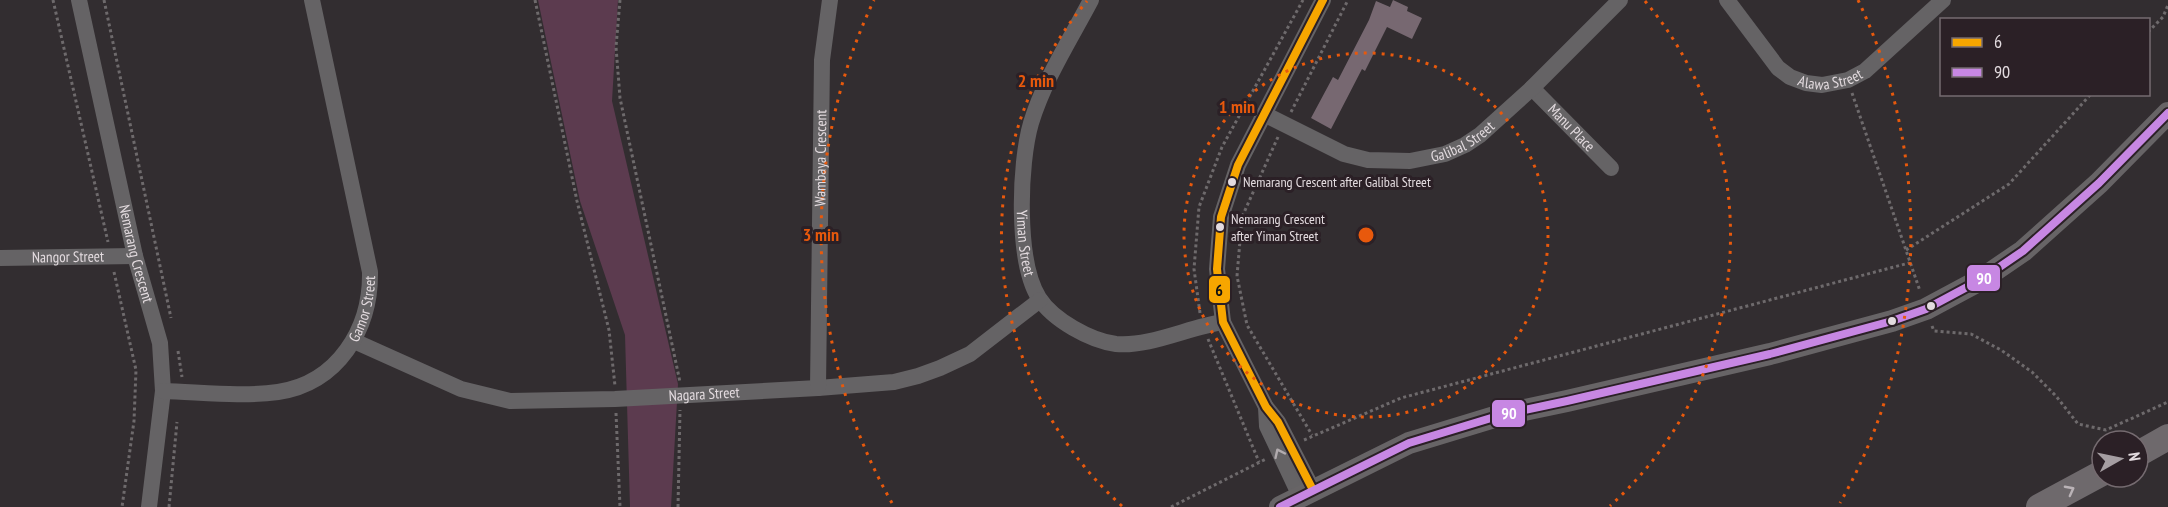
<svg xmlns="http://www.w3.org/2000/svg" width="2168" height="507" font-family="'PT Sans Narrow',sans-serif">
<rect width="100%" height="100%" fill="#322d30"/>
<!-- green -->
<polygon fill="#5c3b4f" points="538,0 618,0 612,101 678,384 671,507 630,507 625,335 580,201"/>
<!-- building -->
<polygon fill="#776871" points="1393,0 1408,7 1407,11 1422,18 1412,39 1387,27 1365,71 1362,69 1331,129 1311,118 1333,77 1338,80 1369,20 1376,1 1390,7"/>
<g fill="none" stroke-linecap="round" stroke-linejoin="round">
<!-- path -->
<g stroke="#6e6a6c" stroke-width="3" stroke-dasharray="3 3" stroke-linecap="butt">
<polyline points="53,0 108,242"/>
<polyline points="104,0 171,318"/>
<polyline points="535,0 577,201 609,330 615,386"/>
<polyline points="620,0 616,47 620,98 680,382"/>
<polyline points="2148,32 2163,17 2168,5"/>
<polyline points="1852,93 1920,291"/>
<polyline points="1291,112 1348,0"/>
<polyline points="1278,137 1242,217 1237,276 1247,325 1312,435"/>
<polyline points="1906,250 2009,184 2091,94"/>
<polyline points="114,272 136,370 134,421 122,507"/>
<polyline points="1200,313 1194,269 1199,207 1222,147 1303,0"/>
<polyline points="1932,326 1934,331 1971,334 2001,350 2032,372 2056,396 2078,424 2106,430 2168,402"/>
<polyline points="1208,339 1259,462"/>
<polyline points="178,351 182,377"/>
<polyline points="616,413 620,507"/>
<polyline points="1304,440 1401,398 1909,263"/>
<polyline points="169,507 177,422"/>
<polyline points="678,507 680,410"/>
<polyline points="1171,507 1266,459"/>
</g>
<!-- minor -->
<g stroke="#656365" stroke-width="16">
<path id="s1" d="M79,0L135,256L160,343L163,391L149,507"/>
<path id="s2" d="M1091,0C1070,40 1044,80 1031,123C1019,164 1016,262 1039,298C1053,320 1091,341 1116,344C1150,347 1189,327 1223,322"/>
<path id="s3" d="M1727,0L1778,68L1790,77L1806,83L1822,85L1848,80L1865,71L1943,0"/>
<path id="s4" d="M1532,88L1611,168"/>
<path id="s5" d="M1264,114L1344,154L1368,160L1410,161L1445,154L1465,145L1480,135L1532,88L1620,0"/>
<path id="s6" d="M0,258L135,256"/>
<path id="s7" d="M354,341L461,389L510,401L615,399L818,388L894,382L918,376L940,368L970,354L1040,300"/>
<path id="s8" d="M818,388L822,60L830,0"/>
<path id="s9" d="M163,391C200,392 242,397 278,392C338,383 371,329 370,272L312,0"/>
<polyline points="1266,407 1267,426 1300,496"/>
<polyline points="1313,490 1278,422 1266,407 1223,322 1217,269 1221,217 1238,165 1323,0"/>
</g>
<!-- major -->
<polyline stroke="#676466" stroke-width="22" points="1280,507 1409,443 1501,415 1567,401 1770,354 1892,321 1926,309 1982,279 2023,251 2099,183 2168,113"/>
<!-- highway -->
<g stroke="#6e696c" stroke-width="26">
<polyline points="2138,454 2168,437"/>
<polyline points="2039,507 2102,473"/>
</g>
<defs>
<polyline id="bus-1" points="1313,490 1278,422 1266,407 1223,322 1217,269 1221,217 1238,165 1323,0"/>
<polyline id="bus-2" points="1280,507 1409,443 1501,415 1567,401 1770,354 1892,321 1926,309 1982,279 2023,251 2099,183 2168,113"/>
</defs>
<!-- bus-1 casing -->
<use href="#bus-1" stroke="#2b2026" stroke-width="12"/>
<!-- bus-2 casing -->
<use href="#bus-2" stroke="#2b2026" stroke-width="12"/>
<!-- bus-1 -->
<use href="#bus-1" stroke="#f7a600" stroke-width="8"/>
<!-- bus-2 -->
<use href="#bus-2" stroke="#c787e3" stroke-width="8"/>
</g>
<!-- one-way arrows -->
<defs><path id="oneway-chevron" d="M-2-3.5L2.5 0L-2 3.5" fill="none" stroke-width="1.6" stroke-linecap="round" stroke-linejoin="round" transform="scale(1.5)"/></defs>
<use stroke="#b1abae" href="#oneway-chevron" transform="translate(1279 453) rotate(-115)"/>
<use stroke="#bab3b7" href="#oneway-chevron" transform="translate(2070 490) rotate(-28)"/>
<!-- distance rings -->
<g fill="none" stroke="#e8590c" stroke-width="3" stroke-dasharray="3 6">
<circle cx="1366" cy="235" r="182"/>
<path d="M1122 506A364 364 0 0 1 1087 1M1645 1A364 364 0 0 1 1610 506"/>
<path d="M892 503A545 545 0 0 1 874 0M1858 0A545 545 0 0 1 1840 503"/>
</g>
<!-- markers -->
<g fill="#e3dbdf" stroke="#2b2026" stroke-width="2">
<circle cx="1232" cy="182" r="5"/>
<circle cx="1220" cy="227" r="5"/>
<circle cx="1931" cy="306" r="5"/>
<circle cx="1892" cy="321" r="5"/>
</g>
<g text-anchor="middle" stroke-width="6" stroke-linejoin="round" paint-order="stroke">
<!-- bus labels -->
<g font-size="14" fill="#e3dbdf" stroke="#2b2026" text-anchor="start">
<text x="1243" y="187">Nemarang Crescent after Galibal Street</text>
<text x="1231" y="224">Nemarang Crescent<tspan x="1231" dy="17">after Yiman Street</tspan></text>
</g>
<!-- street labels -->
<g font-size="15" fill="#e3dbdf" stroke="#2b2026">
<text dy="5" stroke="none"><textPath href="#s3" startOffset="142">Alawa Street</textPath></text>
<text dy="5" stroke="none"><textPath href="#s4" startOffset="56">Manu Place</textPath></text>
<text dy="5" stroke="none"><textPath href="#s5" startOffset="213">Galibal Street</textPath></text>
<text dy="5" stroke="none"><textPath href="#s8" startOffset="230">Wambaya Crescent</textPath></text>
<text dy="5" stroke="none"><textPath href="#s2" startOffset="258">Yiman Street</textPath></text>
<text dy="5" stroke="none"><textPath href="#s1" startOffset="260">Nemarang Crescent</textPath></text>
<text dy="5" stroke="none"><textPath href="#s6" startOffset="68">Nangor Street</textPath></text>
<text dy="5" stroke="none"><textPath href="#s9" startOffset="243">Gamor Street</textPath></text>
<text dy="5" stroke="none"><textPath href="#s7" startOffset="362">Nagara Street</textPath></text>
</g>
</g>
<circle cx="1366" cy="235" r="9" fill="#e8590c" stroke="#2b2026" stroke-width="3"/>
<g font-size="18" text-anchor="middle" font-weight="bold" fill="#e8590c" stroke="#2b2026" stroke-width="6" stroke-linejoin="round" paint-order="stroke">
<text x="1036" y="87">2 min</text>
<text x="1237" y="113">1 min</text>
<text x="821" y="241">3 min</text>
</g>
<g stroke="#2b2026" stroke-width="2">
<rect x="1966" y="264" width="35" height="28" rx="6" fill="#c787e3"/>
<rect x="1208" y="275" width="23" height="29" rx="6" fill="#f7a600"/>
<rect x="1491" y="399" width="35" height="29" rx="6" fill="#c787e3"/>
</g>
<g font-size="16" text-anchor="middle" font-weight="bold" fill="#fff">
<text x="1984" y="284">90</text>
<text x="1509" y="419">90</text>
</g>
<g font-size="16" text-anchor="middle" font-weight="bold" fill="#111">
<text x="1219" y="296">6</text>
</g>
<!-- legend -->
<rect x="1940" y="18" width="210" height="78" fill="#2b2026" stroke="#756b70" stroke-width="1.5"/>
<rect x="1952" y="38" width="30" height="9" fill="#f7a600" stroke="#756b70" stroke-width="1.5"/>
<text x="1994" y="48" font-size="18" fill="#e3dbdf">6</text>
<rect x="1952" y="68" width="30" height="9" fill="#c787e3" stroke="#756b70" stroke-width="1.5"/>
<text x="1994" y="78" font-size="18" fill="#e3dbdf">90</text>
<!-- north arrow -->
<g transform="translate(2120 459) rotate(81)"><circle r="28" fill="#2b2026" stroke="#756b70" stroke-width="1.5"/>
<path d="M0-4.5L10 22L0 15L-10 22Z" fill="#a59ea2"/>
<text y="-9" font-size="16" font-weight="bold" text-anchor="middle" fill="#e3dbdf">N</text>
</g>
</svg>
